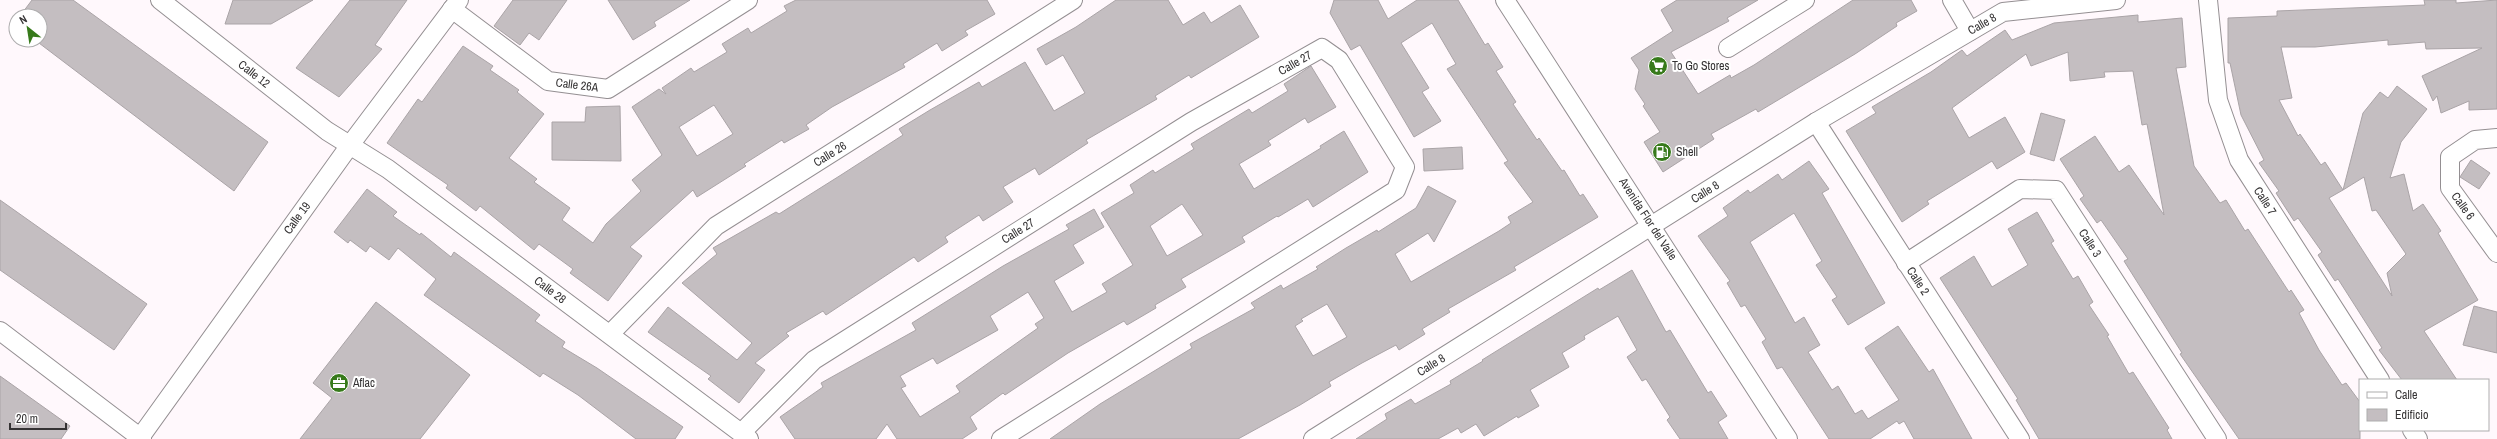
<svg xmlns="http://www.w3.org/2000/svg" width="2497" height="439" font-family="'Archivo Narrow',sans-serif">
<rect width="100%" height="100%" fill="#fff8fc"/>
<!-- building -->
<g fill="#c4bec1" stroke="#aaa4a7" fill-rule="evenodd">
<polygon points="32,0 73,0 268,142 234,191 35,40 40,40 40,16 20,16"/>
<polygon points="233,0 313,0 271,24 225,24"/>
<polygon points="350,0 407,0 375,45 382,49 339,97 296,68"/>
<polygon points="513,0 567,0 539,40 529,33 520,45 494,26"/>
<polygon points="608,0 690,0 654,22 656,26 633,40"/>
<path d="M796,0H987L995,14L965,31L968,35L942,51L937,43L903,64L905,67L832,107L806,125L809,129L784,143L782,140L744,164L746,166L697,197L693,190L630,247L642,256L608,301L570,273L573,269L539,244L534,250L480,206L476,211L446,188L448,185L387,143L418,99L422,102L463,46L493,66L490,70L519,90L517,92L544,114L509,158L537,179L534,182L570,208L562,220L593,243L606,224L641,191L632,180L662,155L632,107L659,89L666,94L662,88L691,68L694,72L727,52L722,44L748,28L751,33L787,11L784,6ZM714,105L733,134L697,156L679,127Z"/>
<polygon points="1116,0 1168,0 1183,25 1204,12 1211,23 1240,5 1259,37 1191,78 1189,75 1155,96 1157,99 1086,140 1088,143 1039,175 1035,168 1003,187 1013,202 983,221 979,215 945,237 948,242 918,262 914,257 826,315 823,311 786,333 789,336 755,363 765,370 739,403 708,379 711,376 648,332 668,307 737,360 752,343 682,283 717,254 713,248 776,212 779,214 841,175 903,135 899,129 930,110 979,82 982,87 1025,62 1054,111 1085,93 1063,55 1046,65 1037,49 1076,27"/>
<path d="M1334,0H1378L1388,19L1417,0H1458L1485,45L1488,43L1503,67L1496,71L1516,102L1513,104L1537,140L1539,138L1562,171L1564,170L1580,196L1583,194L1598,217L1514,267L1516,270L1448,309L1450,312L1422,329L1425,334L1399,350L1396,345L1362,363L1329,382L1331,386L1300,405L1238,439H1050L1100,404L1192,348L1190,344L1255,308L1251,303L1281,285L1283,289L1318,269L1316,267L1346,248L1377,230L1378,232L1416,208L1428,186L1456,201L1434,242L1428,233L1395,254L1411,282L1499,231L1511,223L1508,217L1533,202L1504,163L1508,161L1447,69L1456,64L1432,23L1401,43L1429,88L1422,92L1441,121L1414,137L1360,45L1351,50L1330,13ZM1327,304L1347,337L1313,356L1295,326L1303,321L1301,319Z"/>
<polygon points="1677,0 1758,0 1727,18 1729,21 1671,52 1698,94 1730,75 1731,78 1754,65 1853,0 1911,0 1917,11 1896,23 1897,26 1855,54 1758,112 1756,109 1711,134 1714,139 1663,172 1644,142 1660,132 1643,106 1645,104 1635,89 1639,70 1631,58 1673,31 1661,10"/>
<polygon points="2424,0 2456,0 2456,3 2497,0 2497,109 2469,110 2469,101 2441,113 2437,96 2433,101 2422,76 2482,48 2426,49 2425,42 2388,45 2388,40 2315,47 2281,47 2292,98 2279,100 2298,136 2300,134 2321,165 2325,162 2343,190 2329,198 2392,296 2387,273 2406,254 2376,210 2372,211 2364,177 2343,190 2363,113 2380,92 2388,98 2397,86 2427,109 2401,142 2390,178 2404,174 2413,211 2423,204 2441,231 2438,233 2478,300 2424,331 2457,380 2402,380 2379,350 2382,348 2338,279 2335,281 2318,255 2322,252 2298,218 2294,221 2276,193 2279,191 2259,163 2264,160 2241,115 2230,63 2228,63 2228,18 2277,16 2277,11 2425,5"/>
<polygon points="2138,15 2138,22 2182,18 2186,67 2176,68 2194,166 2220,203 2226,200 2245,231 2248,229 2289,292 2291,290 2304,310 2299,313 2319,350 2342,385 2346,383 2360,402 2360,439 2239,439 2180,354 2182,353 2124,261 2128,259 2101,220 2097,223 2080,199 2084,196 2060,159 2095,136 2119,172 2129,165 2164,215 2147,124 2142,125 2133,71 2104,72 2105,77 2070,81 2068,52 2031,66 2026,54 1952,108 1969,138 2005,117 2025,152 1997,169 1992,161 1927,201 1929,204 1902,222 1846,131 1876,113 1872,107 1931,72 1962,50 1967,56 2005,30 2012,40 2054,23"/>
<path d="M1311,66L1336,107L1308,123L1305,118L1268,141L1271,145L1239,164L1254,189L1321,148L1320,146L1344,131L1368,172L1313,207L1308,199L1278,217L1277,216L1242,237L1245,242L1181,279L1186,287L1155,305L1156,308L1127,325L1124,321L1068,353L1005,395L1003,393L970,417L977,429L962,439H897L887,424L876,439H795L780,417L823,387L821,383L916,330L912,323L1003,266L1069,229L1066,225L1094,209L1104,227L1073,245L1084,263L1054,281L1072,312L1107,292L1102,284L1133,265L1101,213L1134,193L1130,185L1153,170L1155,173L1194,149L1191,144L1249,109L1252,113L1288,91L1284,84ZM1182,204L1203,235L1167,256L1150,226ZM1028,292L1044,318L1035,324L1038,328L956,386L960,392L920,417L901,388L906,386L900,376L933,358L937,364L998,330L990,316Z"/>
<polygon points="620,106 621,161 552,160 552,122 585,122 586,107"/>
<polygon points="2041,113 2065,120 2054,161 2030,154"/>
<polygon points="1462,147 1463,169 1424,171 1423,149"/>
<polygon points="2471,160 2490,173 2479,189 2460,177"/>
<polygon points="1809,161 1829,189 1822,193 1885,303 1848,325 1832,300 1837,297 1816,265 1822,261 1794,213 1750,242 1795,323 1804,317 1820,345 1808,352 1832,390 1838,386 1855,414 1862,410 1868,419 1899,400 1865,348 1898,326 1929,372 1933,369 1972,439 1914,439 1904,421 1899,424 1897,421 1870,439 1829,439 1782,367 1777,369 1762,342 1766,339 1745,305 1741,307 1727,283 1730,281 1698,236 1728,216 1723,208 1748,190 1750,193 1778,174 1782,180"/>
<polygon points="367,189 397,212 393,216 420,235 421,233 451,257 454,252 540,315 535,321 565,342 562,347 597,368 683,427 675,439 636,439 578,395 543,373 540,377 424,295 436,279 398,248 389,260 370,246 366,252 350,240 348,243 334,232"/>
<polygon points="0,200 147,304 114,350 0,270"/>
<polygon points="2037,212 2054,241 2051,243 2073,279 2078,276 2093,302 2089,305 2109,335 2107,336 2129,374 2133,372 2169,428 2167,430 2172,439 2039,439 2016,400 2018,399 1940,278 1974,256 1992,287 2028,265 2008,229"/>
<polygon points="1632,270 1666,332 1670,330 1708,393 1711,391 1727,416 1718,422 1728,439 1680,439 1667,420 1670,417 1646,379 1642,381 1627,357 1637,350 1618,316 1584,336 1585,339 1562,353 1569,367 1530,390 1539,406 1518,418 1517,416 1484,436 1476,424 1461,433 1458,428 1438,439 1356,439 1387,419 1385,414 1411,399 1415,404 1451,384 1450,381 1483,361 1482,360 1598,288 1599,290"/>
<polygon points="376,302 470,375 420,439 300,439 332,398 313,383"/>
<polygon points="2474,306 2497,312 2497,353 2463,345"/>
<polygon points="0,376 70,426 61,439 0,439"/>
</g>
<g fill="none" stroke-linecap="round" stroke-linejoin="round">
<defs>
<g id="street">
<polyline points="160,0 327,131 388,169 749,439"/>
<polyline points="1505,0 1788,439"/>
<polyline points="1952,0 1970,31"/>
<polyline points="2208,0 2218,100 2239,160 2380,380"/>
<polyline points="452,9 548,81 608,89 748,0"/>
<polyline points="1728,48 1805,0"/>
<polyline points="1816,122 2020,439"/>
<polyline points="2497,138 2475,140 2450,157 2450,188 2497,253"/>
<polyline points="1906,263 2020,189 2056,190 2217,439"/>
<polyline points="0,331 142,439"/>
<polyline points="610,334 716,226 1073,0"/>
<polyline points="2412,430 2418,439"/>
<polyline points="741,433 814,360 1191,122 1322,48 1339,60 1405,167 1396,190 1001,439"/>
<polyline points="139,439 350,145 459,0"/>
<polyline points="1313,439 1816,122 2003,12 2116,0"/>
</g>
</defs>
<!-- street casing -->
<use href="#street" stroke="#948f92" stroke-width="20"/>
<!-- street -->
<use href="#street" stroke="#fff" stroke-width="18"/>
</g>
<!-- icons -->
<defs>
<symbol id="supermarket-disc" viewBox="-11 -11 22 22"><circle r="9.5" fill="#377a1b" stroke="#fff"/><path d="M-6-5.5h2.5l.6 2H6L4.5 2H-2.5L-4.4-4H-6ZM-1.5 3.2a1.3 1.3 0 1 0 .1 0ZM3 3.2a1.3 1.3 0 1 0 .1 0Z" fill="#fff"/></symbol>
<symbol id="fuel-disc" viewBox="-11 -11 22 22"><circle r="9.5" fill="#377a1b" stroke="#fff"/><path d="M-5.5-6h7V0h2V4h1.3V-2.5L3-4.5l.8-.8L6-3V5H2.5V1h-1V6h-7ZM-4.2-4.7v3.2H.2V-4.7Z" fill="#fff"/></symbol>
<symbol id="office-disc" viewBox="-11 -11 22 22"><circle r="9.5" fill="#377a1b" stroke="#fff"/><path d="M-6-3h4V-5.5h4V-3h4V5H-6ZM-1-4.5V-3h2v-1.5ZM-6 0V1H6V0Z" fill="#fff"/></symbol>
</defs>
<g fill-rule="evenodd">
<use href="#supermarket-disc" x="1647" y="55" width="22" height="22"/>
<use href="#fuel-disc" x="1651" y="141" width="22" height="22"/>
<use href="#office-disc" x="328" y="372" width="22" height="22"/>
</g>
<g text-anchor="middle" stroke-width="4" stroke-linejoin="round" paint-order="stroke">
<!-- street labels -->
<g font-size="12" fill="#353334" stroke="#fff">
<text transform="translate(1982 24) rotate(-30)" y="4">Calle 8</text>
<text transform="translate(1295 63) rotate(-30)" y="4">Calle 27</text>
<text transform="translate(254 74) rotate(38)" y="4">Calle 12</text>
<text transform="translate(577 85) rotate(7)" y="4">Calle 26A</text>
<text transform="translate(830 154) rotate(-32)" y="4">Calle 26</text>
<text transform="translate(1705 192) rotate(-32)" y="4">Calle 8</text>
<text transform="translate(2265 201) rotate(57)" y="4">Calle 7</text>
<text transform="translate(2463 206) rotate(54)" y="4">Calle 6</text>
<text transform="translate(297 218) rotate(-54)" y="4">Calle 19</text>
<text transform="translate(1648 219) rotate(57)" y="4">Avenida Flor del Valle</text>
<text transform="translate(1018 231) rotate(-32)" y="4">Calle 27</text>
<text transform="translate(2090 243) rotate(57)" y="4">Calle 3</text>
<text transform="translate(1918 281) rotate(57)" y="4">Calle 2</text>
<text transform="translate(550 290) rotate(37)" y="4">Calle 28</text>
<text transform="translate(1431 365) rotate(-32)" y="4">Calle 8</text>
</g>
<!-- poi labels -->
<g font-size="12" fill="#353334" stroke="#fff" text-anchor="start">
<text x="1672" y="70">To Go Stores</text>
<text x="1676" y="156">Shell</text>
<text x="353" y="387">Aflac</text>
</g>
</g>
<!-- legend -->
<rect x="2359" y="379" width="130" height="52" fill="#ffffff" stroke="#aeadae"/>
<rect x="2367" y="392" width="20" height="6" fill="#ffffff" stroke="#aeadae"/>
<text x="2395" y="399" font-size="12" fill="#353334">Calle</text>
<rect x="2367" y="409" width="20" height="12" fill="#c4bec1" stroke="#aeadae"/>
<text x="2395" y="419" font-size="12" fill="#353334">Edificio</text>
<!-- north arrow -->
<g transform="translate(28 28) rotate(330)"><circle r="19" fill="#ffffff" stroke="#aeadae"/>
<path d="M0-3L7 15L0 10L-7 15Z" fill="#377a1b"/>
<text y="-6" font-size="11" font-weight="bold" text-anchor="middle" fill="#353334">N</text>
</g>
<!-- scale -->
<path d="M10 423v6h56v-6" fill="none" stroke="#353334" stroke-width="2"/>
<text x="16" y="423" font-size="12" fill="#353334" stroke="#ffffff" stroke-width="3" paint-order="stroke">20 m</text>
</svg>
